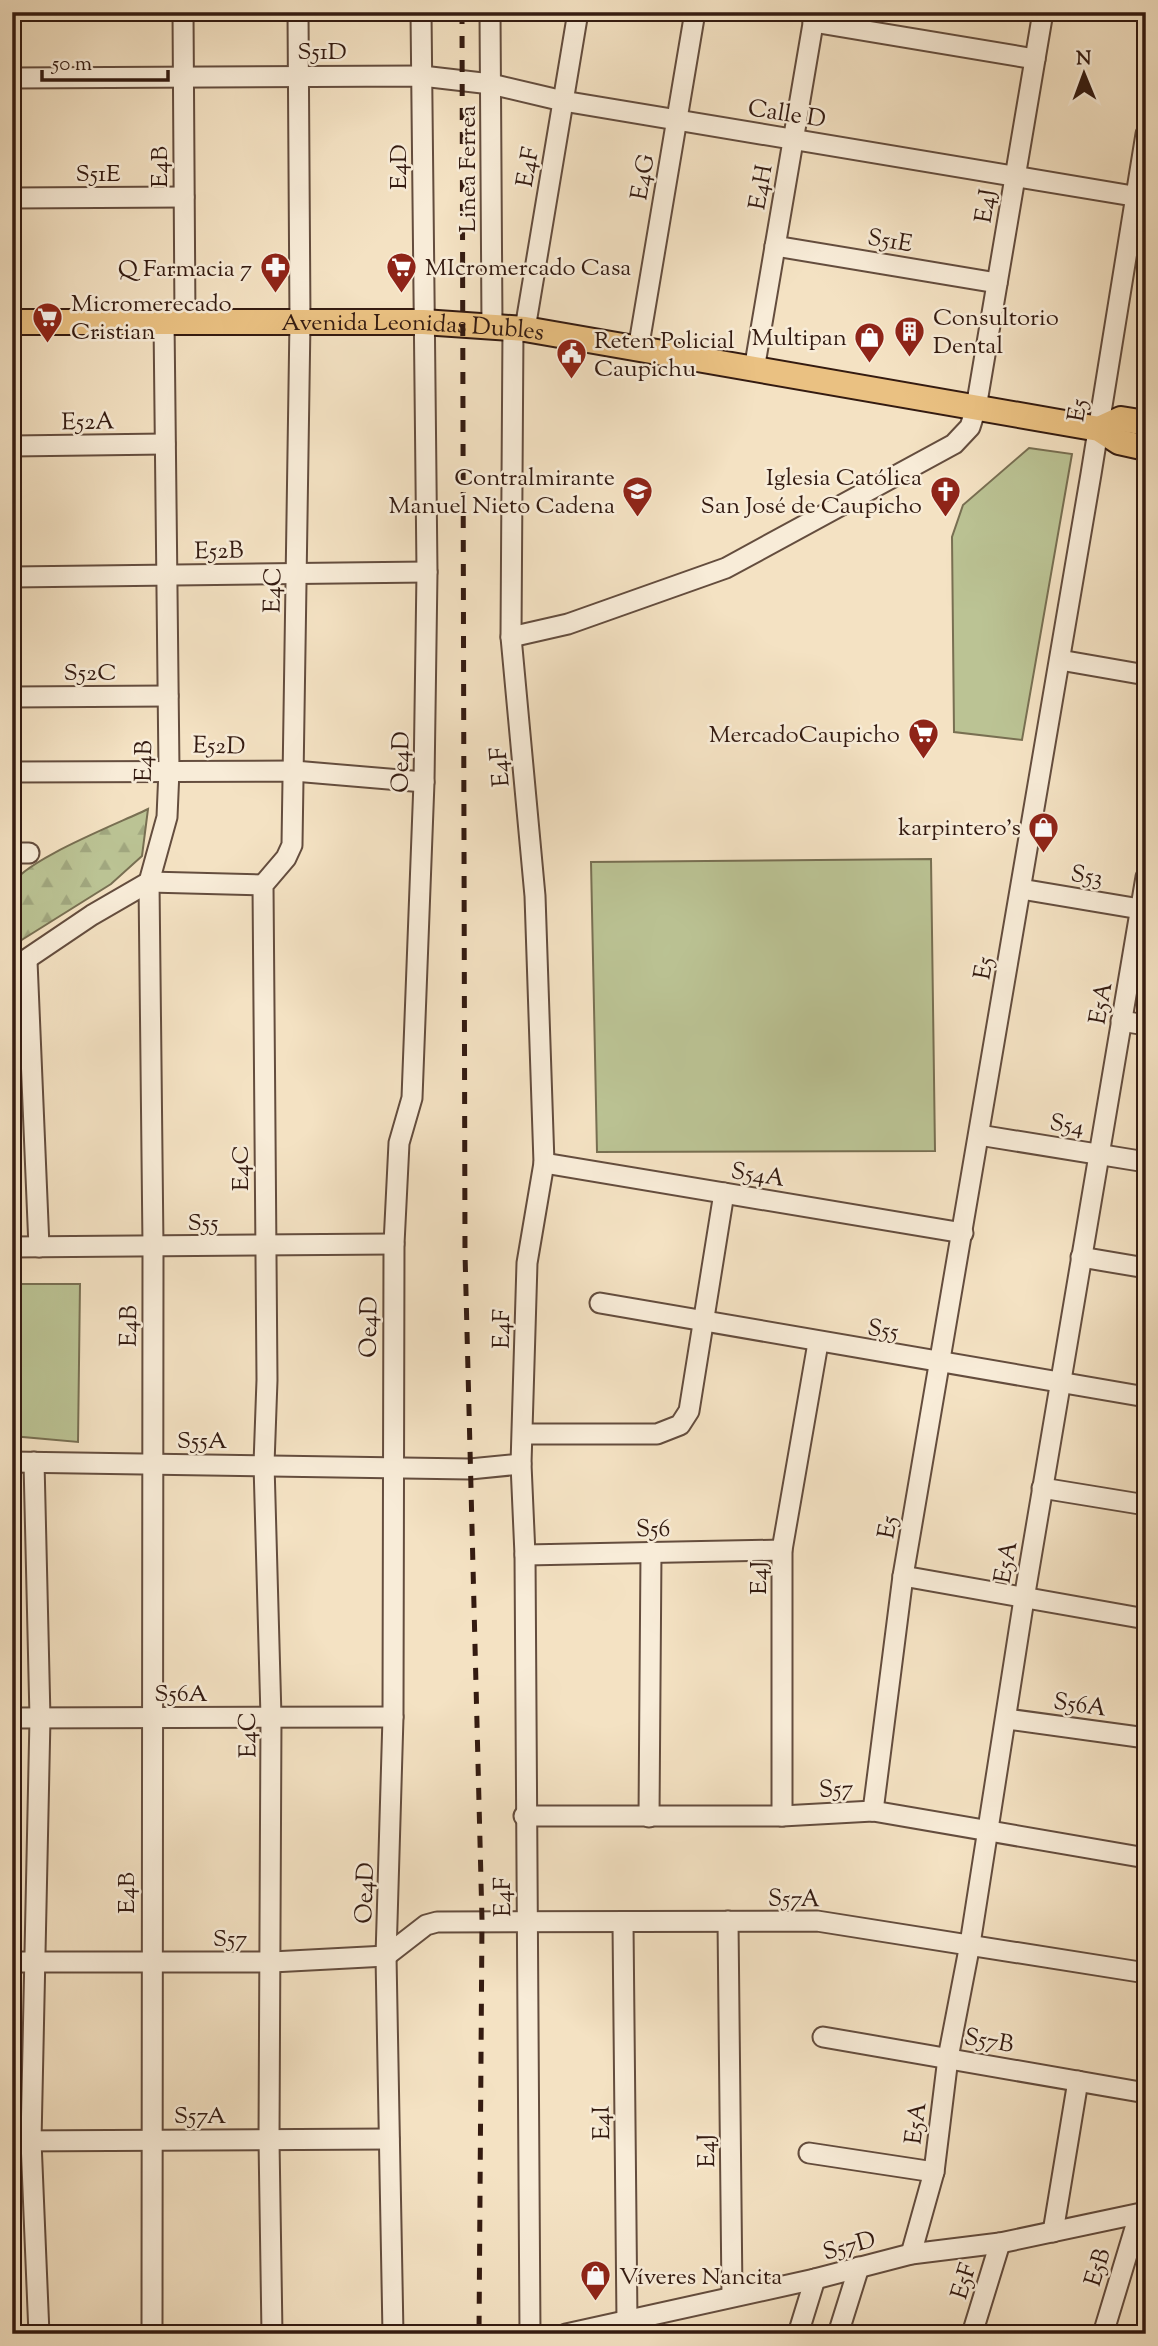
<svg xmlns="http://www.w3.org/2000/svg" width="1158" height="2346" font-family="'Sorts Mill Goudy',serif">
<defs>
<pattern id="forest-firs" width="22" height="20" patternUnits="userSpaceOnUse" patternTransform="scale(1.75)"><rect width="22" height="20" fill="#bbc394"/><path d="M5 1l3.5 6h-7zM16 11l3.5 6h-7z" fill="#a1a77f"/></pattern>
</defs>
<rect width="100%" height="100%" fill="#f4e2c3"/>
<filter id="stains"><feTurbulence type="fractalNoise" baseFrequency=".00286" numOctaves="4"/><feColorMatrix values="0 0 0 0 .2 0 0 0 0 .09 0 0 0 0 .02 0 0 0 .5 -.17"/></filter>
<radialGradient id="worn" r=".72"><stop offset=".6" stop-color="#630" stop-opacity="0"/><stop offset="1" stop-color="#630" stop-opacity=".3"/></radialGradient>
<!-- green -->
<g fill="#bbc394" stroke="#786f52" stroke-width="2">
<polygon points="1029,448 1072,454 1022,740 954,732 952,537 963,505"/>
<polygon points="931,859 935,1151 597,1152 591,862"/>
<polygon points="12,1284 80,1284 78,1442 12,1436"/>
</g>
<!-- forest -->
<path fill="url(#forest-firs)" stroke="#786f52" stroke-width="2" d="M148,809L142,856L111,884L12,946C12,929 7,903 12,886C19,862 122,822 148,809Z"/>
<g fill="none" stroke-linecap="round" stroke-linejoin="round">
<defs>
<g id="minor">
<polyline points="183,12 185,321"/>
<polyline points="490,12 492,326"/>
<polyline points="813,22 1035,59"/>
<polyline points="12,78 422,76 491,84 563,101 1145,198"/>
<polyline points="12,198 184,197"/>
<polyline points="775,246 997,283"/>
<polyline points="513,328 511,637 535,896 544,1163 527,1263 521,1464 525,1555 530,2334"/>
<polyline points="525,329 578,12"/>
<polyline points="638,350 695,12"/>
<polyline points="754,370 815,12"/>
<polyline points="12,446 165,444"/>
<polyline points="12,577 427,572"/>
<polyline points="511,637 568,624 726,568 954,444 970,427 976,408 1043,12"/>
<polyline points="1060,660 1146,675"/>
<polyline points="12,697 168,696"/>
<polyline points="12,772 294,771 424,782"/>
<polyline points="12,853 29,853"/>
<polyline points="1021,889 1146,910"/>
<polyline points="27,961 39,1247"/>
<polyline points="12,969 92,915 149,882 263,885"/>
<polyline points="1121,1021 1146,1025"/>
<polyline points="979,1135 1146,1162"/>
<polyline points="544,1163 963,1233"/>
<polyline points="12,1247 394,1244"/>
<polyline points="1081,1257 1146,1268"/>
<polyline points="600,1303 1146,1397"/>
<polyline points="523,1434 657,1434 680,1425 689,1411 724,1193"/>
<polyline points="12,1462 470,1469 521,1464"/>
<polyline points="34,1462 40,1718 31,2141 39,2334"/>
<polyline points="1042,1488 1146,1505"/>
<polyline points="525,1555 782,1550"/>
<polyline points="903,1576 1146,1619"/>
<polyline points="12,1718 393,1717"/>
<polyline points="1007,1719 1146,1738"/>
<polyline points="873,1811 903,1576 1091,474 1146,134"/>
<polyline points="524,1816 782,1816 873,1811 1146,1858"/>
<polyline points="782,1816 782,1550 818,1343"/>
<polyline points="649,1817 651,1552"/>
<polyline points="728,1921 732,2295"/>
<polyline points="623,1924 627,2322"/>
<polyline points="12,1962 272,1962 386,1956 426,1925 437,1922 817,1921 1146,1973"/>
<polyline points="823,2037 1146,2093"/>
<polyline points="12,2141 389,2139"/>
<polyline points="809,2153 934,2172"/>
<polyline points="1053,2232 1078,2081"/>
<polyline points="911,2254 934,2172 948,2058 970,1944 1024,1599 1146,877"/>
<polyline points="152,2334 153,1246 149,882 167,817 169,770 164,321"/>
<polyline points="272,2334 269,2140 271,1717 264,1464 267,1380 263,885 286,858 292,845 300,321 298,12"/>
<polyline points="393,2334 386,1956 393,1717 394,1244 399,1143 412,1098 424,782 427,572 421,12"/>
<polyline points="566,2334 815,2279 911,2254 1000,2243 1146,2212"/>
<polyline points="798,2334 815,2279"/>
<polyline points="838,2334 859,2267"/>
<polyline points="972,2334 1000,2243"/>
<polyline points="1103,2334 1139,2215"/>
</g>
<g id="major">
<path id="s1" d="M12,322H423L525,329L1099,429L1119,442L1146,448"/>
<polyline points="1099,429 1121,419 1146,423"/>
</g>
</defs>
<!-- minor casing -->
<use href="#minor" stroke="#644d3e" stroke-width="23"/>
<!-- major casing -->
<use href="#major" stroke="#341b11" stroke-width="28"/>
<!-- minor -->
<use href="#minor" stroke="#f8ecd8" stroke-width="19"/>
<!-- major -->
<use href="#major" stroke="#eac182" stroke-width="24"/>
<!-- rail -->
<polyline stroke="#341b11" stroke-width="5" stroke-dasharray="12 12" stroke-linecap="butt" points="462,12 465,1253 482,1920 479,2334"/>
</g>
<!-- icons -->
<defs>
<symbol id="supermarket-pin" viewBox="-11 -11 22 30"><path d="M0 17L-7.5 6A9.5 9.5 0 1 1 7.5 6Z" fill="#8f2418" stroke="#f8ecd8"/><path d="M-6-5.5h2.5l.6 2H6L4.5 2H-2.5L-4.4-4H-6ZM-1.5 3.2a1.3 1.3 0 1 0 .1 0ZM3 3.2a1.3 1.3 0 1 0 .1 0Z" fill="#fff"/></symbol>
<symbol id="pharmacy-pin" viewBox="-11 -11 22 30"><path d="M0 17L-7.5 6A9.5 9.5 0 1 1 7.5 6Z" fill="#8f2418" stroke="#f8ecd8"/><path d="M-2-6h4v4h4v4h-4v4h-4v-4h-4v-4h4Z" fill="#fff"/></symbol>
<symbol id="building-pin" viewBox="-11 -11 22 30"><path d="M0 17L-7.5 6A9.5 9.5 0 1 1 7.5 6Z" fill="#8f2418" stroke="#f8ecd8"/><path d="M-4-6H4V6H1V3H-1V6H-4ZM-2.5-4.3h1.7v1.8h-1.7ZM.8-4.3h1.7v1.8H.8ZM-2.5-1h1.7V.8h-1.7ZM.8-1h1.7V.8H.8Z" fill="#fff"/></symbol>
<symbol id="shop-pin" viewBox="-11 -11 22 30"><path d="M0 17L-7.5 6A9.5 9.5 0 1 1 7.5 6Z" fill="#8f2418" stroke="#f8ecd8"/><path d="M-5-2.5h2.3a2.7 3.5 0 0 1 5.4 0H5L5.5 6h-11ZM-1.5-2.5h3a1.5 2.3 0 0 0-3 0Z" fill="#fff"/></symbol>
<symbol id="civic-pin" viewBox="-11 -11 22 30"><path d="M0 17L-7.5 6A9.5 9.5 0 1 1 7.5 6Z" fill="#8f2418" stroke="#f8ecd8"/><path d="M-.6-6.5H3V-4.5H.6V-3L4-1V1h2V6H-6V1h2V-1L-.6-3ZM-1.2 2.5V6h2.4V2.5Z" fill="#fff"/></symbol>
<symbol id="school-pin" viewBox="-11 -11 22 30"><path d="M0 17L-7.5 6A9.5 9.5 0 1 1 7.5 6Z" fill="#8f2418" stroke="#f8ecd8"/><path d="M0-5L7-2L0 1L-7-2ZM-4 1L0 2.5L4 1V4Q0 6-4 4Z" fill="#fff"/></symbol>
<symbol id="church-pin" viewBox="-11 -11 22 30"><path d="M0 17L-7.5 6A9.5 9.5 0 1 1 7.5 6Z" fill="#8f2418" stroke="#f8ecd8"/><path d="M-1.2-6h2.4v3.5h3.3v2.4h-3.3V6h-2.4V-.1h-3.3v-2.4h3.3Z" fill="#fff"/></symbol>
</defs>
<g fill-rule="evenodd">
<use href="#supermarket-pin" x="384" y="250" width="35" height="47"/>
<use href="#pharmacy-pin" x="258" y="250" width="35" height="47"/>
<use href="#supermarket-pin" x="30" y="300" width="35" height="47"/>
<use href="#building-pin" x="892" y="314" width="35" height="47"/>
<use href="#shop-pin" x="852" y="320" width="35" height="47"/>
<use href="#civic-pin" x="554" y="336" width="35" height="47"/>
<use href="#school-pin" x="620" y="474" width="35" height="47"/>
<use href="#church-pin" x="928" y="474" width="35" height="47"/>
<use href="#supermarket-pin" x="906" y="716" width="35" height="47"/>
<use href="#shop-pin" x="1026" y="810" width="35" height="47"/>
<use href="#shop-pin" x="578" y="2258" width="35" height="47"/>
</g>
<g text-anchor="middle" stroke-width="5" stroke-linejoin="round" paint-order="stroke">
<!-- street labels -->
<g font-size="24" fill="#341b11" stroke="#f8ecd8">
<text x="322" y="59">S51D</text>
<text transform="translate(787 113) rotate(9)" y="8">Calle D</text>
<text transform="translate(159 167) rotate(-90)" y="8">E4B</text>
<text transform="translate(398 167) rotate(-90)" y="8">E4D</text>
<text transform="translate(527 167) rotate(-80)" y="8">E4F</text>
<text transform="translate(467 169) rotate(-90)" y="8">Linea Ferrea</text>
<text x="98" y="181">S51E</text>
<text transform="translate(642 177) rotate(-80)" y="8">E4G</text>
<text transform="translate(760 187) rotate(-80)" y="8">E4H</text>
<text transform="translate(985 206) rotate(-81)" y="8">E4J</text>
<text transform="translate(890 240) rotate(9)" y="8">S51E</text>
<text dy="8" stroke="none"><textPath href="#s1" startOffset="401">Avenida Leonidas Dubles</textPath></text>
<text transform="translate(1077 410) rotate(-81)" y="8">E5</text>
<text transform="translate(88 421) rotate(-1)" y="8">E52A</text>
<text transform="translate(219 550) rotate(-1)" y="8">E52B</text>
<text transform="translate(272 590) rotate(-89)" y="8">E4C</text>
<text x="90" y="680">S52C</text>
<text transform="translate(219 745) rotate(1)" y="8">E52D</text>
<text transform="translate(143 761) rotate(-89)" y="8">E4B</text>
<text transform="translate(400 762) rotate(-89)" y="8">Oe4D</text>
<text transform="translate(499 767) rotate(-95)" y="8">E4F</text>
<text transform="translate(1087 875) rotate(9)" y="8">S53</text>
<text transform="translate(983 968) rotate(-80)" y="8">E5</text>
<text transform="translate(1100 1003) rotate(-80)" y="8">E5A</text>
<text transform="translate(1067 1124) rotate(9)" y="8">S54</text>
<text transform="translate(240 1168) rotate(-90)" y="8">E4C</text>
<text transform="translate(758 1174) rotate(9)" y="8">S54A</text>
<text x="203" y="1230">S55</text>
<text transform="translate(128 1326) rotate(-89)" y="8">E4B</text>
<text transform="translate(368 1327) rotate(-89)" y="8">Oe4D</text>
<text transform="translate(501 1329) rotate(-89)" y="8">E4F</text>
<text transform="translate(883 1329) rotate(9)" y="8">S55</text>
<text x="202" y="1448">S55A</text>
<text transform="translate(887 1527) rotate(-80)" y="8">E5</text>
<text transform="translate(653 1528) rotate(-1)" y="8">S56</text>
<text transform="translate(1005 1562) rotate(-80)" y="8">E5A</text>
<text transform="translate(758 1578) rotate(-90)" y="8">E4J</text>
<text x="181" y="1701">S56A</text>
<text transform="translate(1080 1704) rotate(8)" y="8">S56A</text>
<text transform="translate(247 1735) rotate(-91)" y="8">E4C</text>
<text transform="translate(836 1788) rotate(-3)" y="8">S57</text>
<text transform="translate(126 1893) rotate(-90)" y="8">E4B</text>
<text transform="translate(364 1893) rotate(-88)" y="8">Oe4D</text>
<text transform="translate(502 1897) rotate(-91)" y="8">E4F</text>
<text transform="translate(794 1898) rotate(1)" y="8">S57A</text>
<text x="230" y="1946">S57</text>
<text transform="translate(989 2040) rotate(10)" y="8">S57B</text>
<text x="200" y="2123">S57A</text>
<text transform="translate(601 2123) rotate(-91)" y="8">E4I</text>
<text transform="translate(915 2123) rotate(-83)" y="8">E5A</text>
<text transform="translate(706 2151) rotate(-91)" y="8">E4J</text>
<text transform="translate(849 2245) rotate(-15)" y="8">S57D</text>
<text transform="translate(1097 2267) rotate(-73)" y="8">E5B</text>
<text transform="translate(963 2281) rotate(-73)" y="8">E5F</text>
</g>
<!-- poi labels -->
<g font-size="24" fill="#341b11" stroke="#f8ecd8" text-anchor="end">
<text x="425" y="275" text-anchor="start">MIcromercado Casa</text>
<text x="252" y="276">Q Farmacia 7</text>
<text x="71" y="311" text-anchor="start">Micromerecado<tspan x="71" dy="28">Cristian</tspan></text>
<text x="933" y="325" text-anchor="start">Consultorio<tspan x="933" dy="28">Dental</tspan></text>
<text x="847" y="345">Multipan</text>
<text x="594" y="348" text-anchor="start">Reten Policial<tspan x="594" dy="28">Caupichu</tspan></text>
<text x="615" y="485">Contralmirante<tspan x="615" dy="28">Manuel Nieto Cadena</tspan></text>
<text x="922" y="485">Iglesia Católica<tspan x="922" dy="28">San José de Caupicho</tspan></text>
<text x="900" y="742">MercadoCaupicho</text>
<text x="1021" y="835">karpintero's</text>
<text x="619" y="2284" text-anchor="start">Víveres Nancita</text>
</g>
</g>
<!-- margin -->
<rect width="1158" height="2346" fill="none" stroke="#f4e2c3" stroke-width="42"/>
<rect x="14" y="14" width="1130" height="2318" fill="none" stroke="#341b11" stroke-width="3.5"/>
<rect x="21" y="21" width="1116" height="2304" fill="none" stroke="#341b11" stroke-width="2"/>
<!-- north arrow -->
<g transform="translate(1084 74) rotate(359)" stroke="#f8ecd8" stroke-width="5" paint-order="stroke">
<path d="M0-5L12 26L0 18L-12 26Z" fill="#341b11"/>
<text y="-10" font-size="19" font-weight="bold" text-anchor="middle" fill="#341b11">N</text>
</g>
<!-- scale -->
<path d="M42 70v10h126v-10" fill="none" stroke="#341b11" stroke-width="3.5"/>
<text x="52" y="70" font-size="21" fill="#341b11" stroke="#f8ecd8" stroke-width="5" paint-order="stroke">50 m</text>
<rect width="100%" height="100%" filter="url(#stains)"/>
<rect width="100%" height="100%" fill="url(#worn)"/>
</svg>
